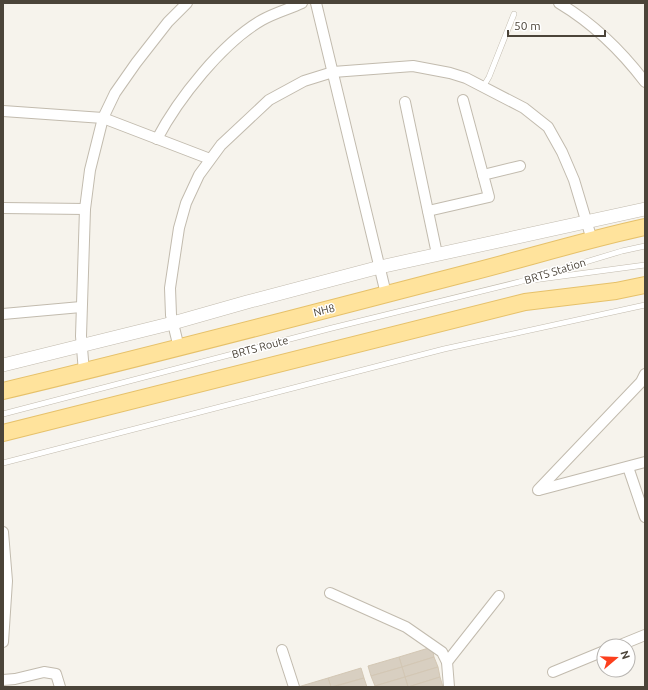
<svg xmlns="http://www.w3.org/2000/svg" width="648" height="690" font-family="Ubuntu,sans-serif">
<rect width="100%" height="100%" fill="#f6f3ec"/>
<!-- building -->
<g fill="#d8cfc1" stroke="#d3c7b4">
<polygon points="432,647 434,657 402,667 399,657"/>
<polygon points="399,657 402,667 371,676 368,666"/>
<polygon points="434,657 438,667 405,677 402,667"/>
<polygon points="402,667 405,677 375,686 371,676"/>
<polygon points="438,667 440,677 408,687 405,677"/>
<polygon points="361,668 364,678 331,687 328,678"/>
<polygon points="405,677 408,687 375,687 375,686"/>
<polygon points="440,677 443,687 408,687"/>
<polygon points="328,678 331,687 298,687"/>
<polygon points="364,678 367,687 333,687"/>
</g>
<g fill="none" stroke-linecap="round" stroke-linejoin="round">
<defs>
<g id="service">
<polyline points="483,87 489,77 514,14"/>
<polyline points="533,280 645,265"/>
<polyline points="3,414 332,328 519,282 622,251 645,246"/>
<polyline points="3,463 444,349 645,305"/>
</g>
<g id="minor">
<polyline points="316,3 386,294"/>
<path d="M559,3C594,24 620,49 645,82"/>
<polyline points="405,102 437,254"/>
<polyline points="3,111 103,118 210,159"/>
<path d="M157,139C178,99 222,43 262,20C274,13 289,9 302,3"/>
<polyline points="483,175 520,166"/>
<polyline points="3,208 85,209"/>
<polyline points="428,211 489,197 463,100"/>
<polyline points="3,314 81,307"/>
<polyline points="179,348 171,315 170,288 179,228 186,203 199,175 221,145 269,100 304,81 333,72 413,66 450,73 466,78 524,108 548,127 562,152 574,180 592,240"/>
<polyline points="84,372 81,336 85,209 90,170 103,118 115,93 136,63 168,22 187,3"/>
<polyline points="628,467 645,517"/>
<polyline points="538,490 641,382 645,374"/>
<polyline points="539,490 645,462"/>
<polyline points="3,532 7,581 3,642"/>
<polyline points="330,593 406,627 442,652 447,662 449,687"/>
<polyline points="618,646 645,635"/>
<polyline points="282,650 294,687"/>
<polyline points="447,662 499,596"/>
<polyline points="553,672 604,651"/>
<polyline points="3,680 15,679 44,672 56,674 60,687"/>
</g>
<polyline id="tertiary" points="3,365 173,323 247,302 380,267 645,209"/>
<g id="primary">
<path d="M3,391C159,354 313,313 468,273C527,258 585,240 645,227"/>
<polyline points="3,433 525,302 616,291 645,285"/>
</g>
</defs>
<!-- service casing -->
<use href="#service" stroke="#c2bbae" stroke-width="6"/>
<!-- minor casing -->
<use href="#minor" stroke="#c2bbae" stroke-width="12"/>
<!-- tertiary casing -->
<use href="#tertiary" stroke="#c2bbae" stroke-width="14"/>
<!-- primary casing -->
<use href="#primary" stroke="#e6c16a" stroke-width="18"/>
<!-- service -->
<use href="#service" stroke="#fff" stroke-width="5"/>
<!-- minor -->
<use href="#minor" stroke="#fff" stroke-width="10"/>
<!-- tertiary -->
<use href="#tertiary" stroke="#fff" stroke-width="13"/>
<!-- primary -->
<use href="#primary" stroke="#ffe39c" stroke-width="16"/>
</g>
<g text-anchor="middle" stroke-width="3" stroke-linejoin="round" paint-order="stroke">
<!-- street labels -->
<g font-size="11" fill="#4b4439" stroke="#fff">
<text transform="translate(555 271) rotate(-17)" y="4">BRTS Station</text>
<text transform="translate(324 310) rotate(-14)" y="4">NH8</text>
<text transform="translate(260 347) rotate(-15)" y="4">BRTS Route</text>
</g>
</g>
<!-- border -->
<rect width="648" height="690" fill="none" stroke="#4b4439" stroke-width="8"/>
<!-- north arrow -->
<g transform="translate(616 658) rotate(71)"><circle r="19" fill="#ffffff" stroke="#b7b4b0"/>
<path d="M0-3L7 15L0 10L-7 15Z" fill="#fc3f1d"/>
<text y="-6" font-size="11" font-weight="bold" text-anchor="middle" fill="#4b4439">N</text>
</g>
<!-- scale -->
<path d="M508 30v6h97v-6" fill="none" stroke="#4b4439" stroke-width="2"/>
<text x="514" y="30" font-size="12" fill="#4b4439" stroke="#ffffff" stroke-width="3" paint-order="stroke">50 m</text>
</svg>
